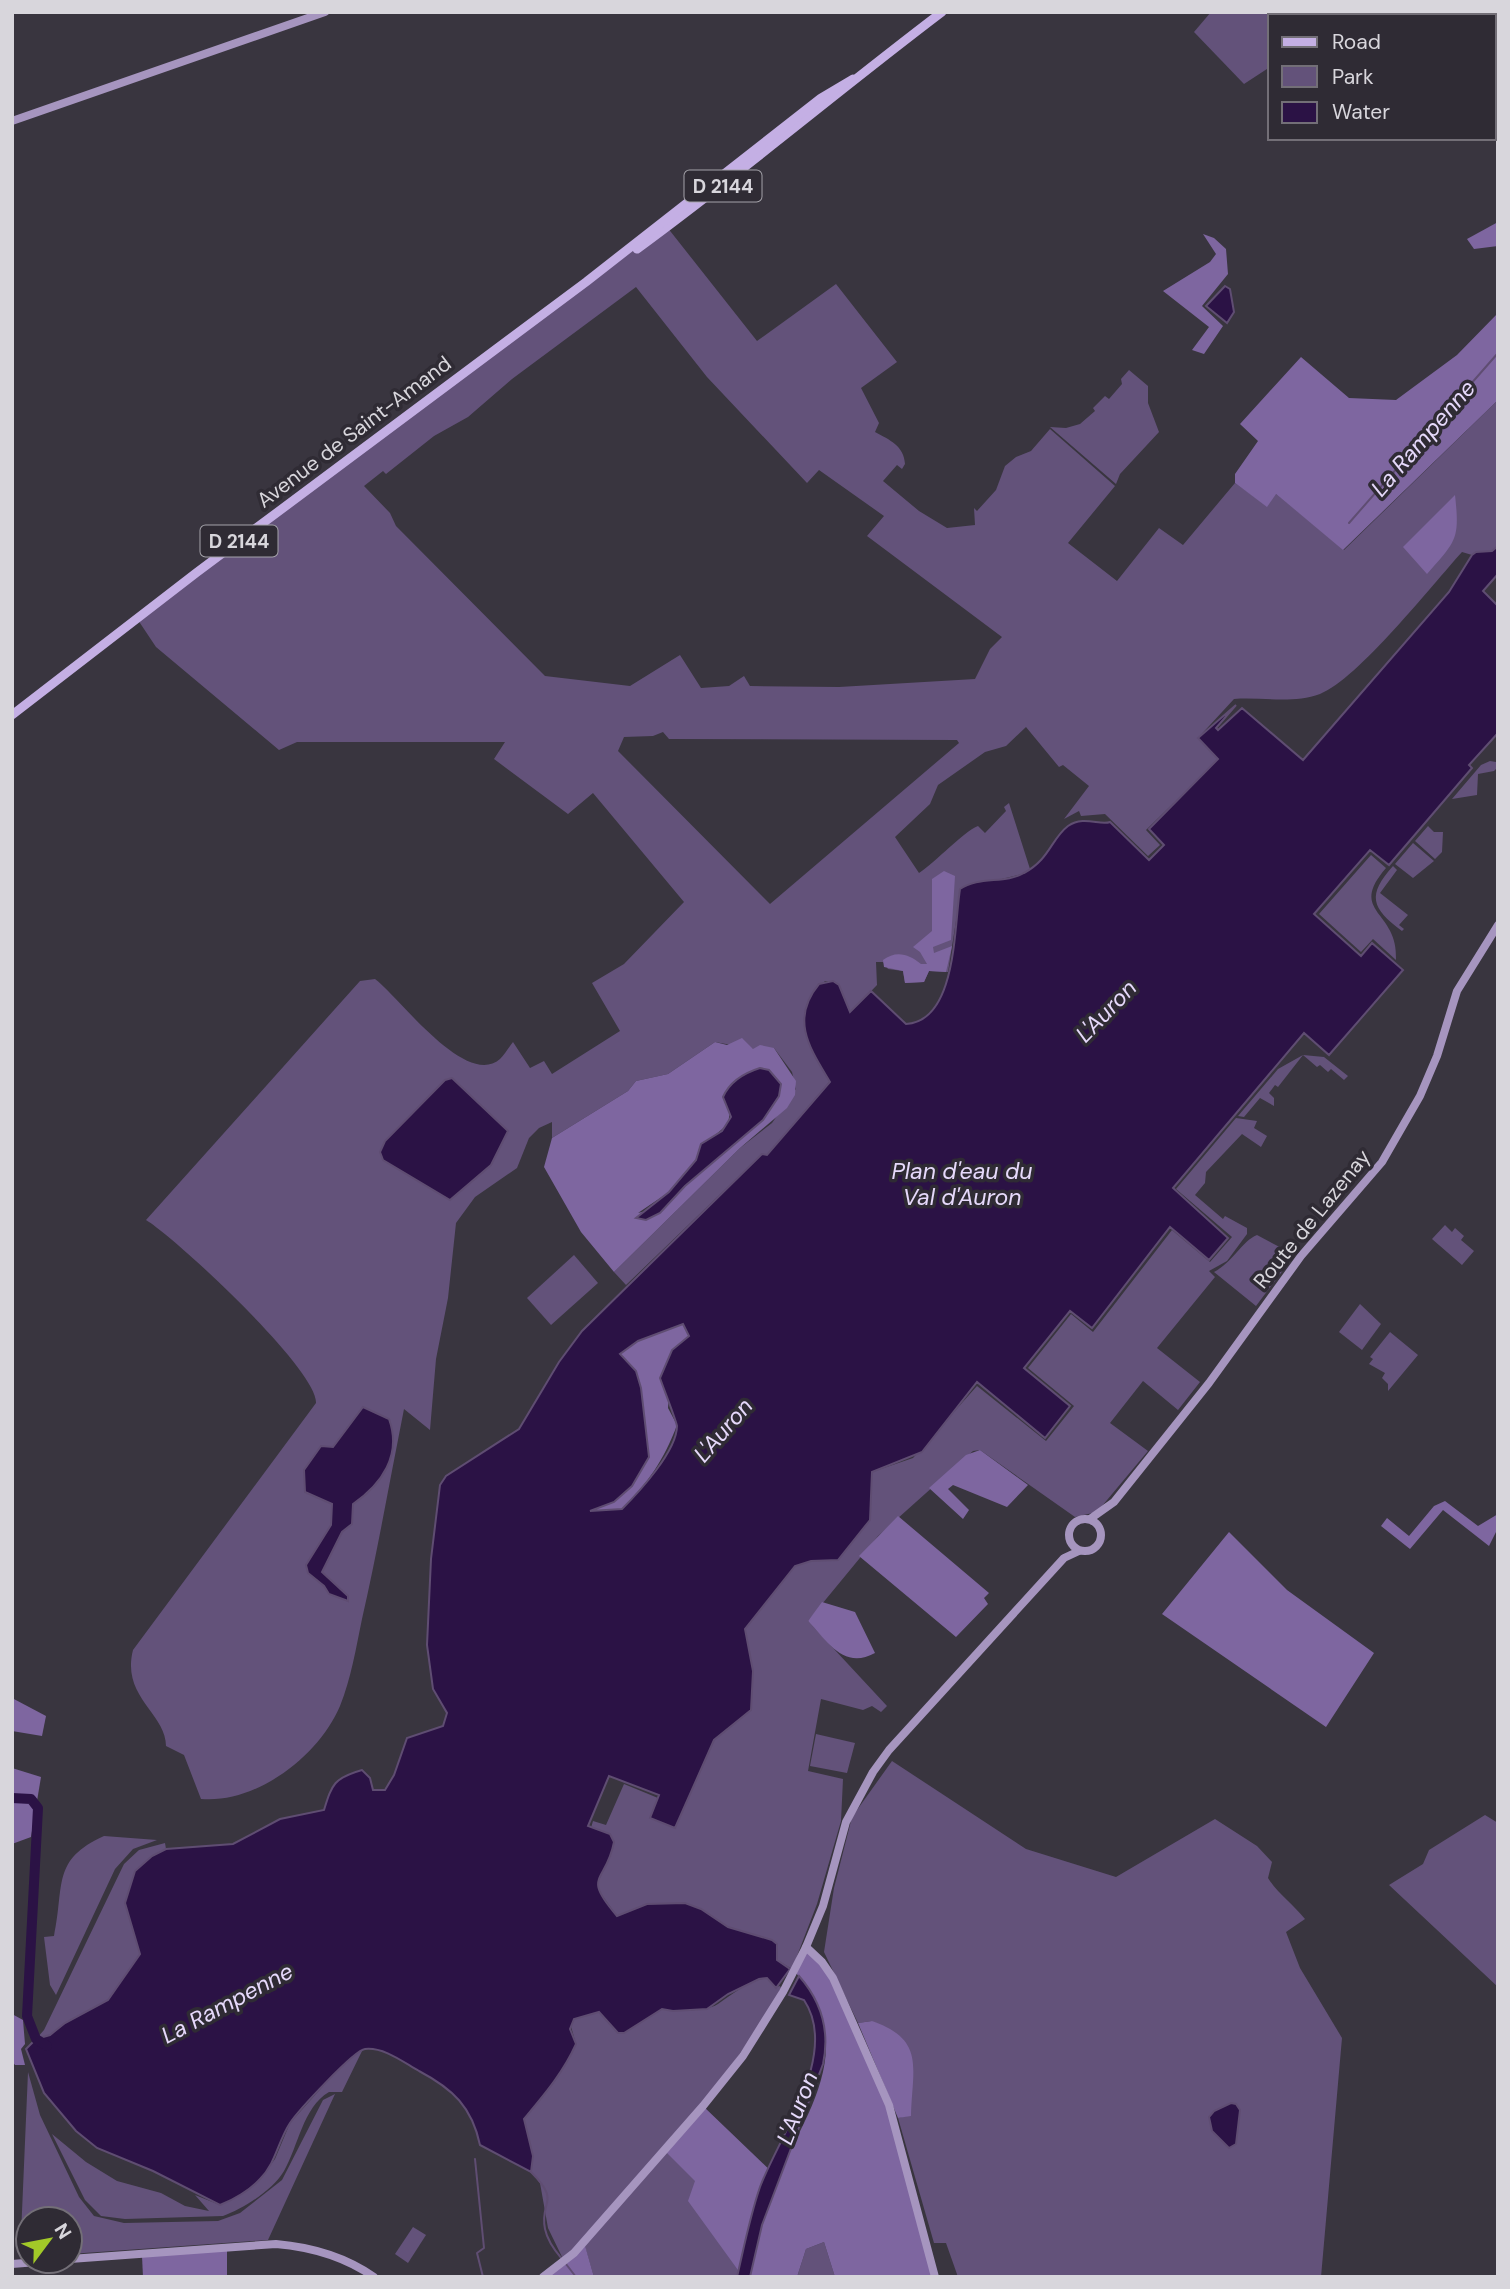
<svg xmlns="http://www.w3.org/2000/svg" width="1510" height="2289" font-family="'DM Sans',sans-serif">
<rect width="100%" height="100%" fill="#39353f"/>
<!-- green -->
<g fill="#63527a" fill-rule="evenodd">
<polygon points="1211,12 1268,12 1271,16 1270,67 1244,84 1194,32"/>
<path d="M667,227L757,341L836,284L897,362L861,388L879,423L875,432C890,440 904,446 905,464L902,469L897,465L883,481L919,511L947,528L975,525L974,508L977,511L996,490L1005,466L1016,457L1031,451L1050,429L1115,486L1068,543L1117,581L1159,528L1183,545L1235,483L1267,506L1275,493L1344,550L1498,400V546L1492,551L1476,552L1472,555L1462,552C1432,585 1358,679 1320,694C1293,704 1263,697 1234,699L1198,738L1219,759L1146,830L1160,845L1148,856L1105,814L1081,816L1079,811L1064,819L1089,786L1063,765L1059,767L1026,727L1006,746L985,752L938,785L930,804L895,837L919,873C936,862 964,831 978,826L985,833L1006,811L1004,807L1009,803L1030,869L1022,874L961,889L948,972L929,971L924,982L905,983L903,971L888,969L883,962H876L877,985L850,1013C840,1001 845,981 825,981C788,1013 808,1049 830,1081L767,1155L762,1154L626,1285L614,1272L740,1148L772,1123L796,1089L792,1072L774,1048L753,1049L715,1042L668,1074L636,1081L628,1091L552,1138V1122L539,1128L529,1138L517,1168L475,1197L456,1223L448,1298L436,1359L430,1430L404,1409C390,1479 378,1549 362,1619C356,1648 351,1679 340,1706C319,1756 256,1804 201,1799L184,1755L166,1746C166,1713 121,1697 133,1650L316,1403C318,1370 177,1239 146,1220L360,981L375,979C399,997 466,1089 500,1059C505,1054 509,1047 513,1042L530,1068L544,1061L552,1074L620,1031L592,983L624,964L684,902L593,793L568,814L494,759L505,742H297L279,750L156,647L138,620L586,282ZM636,287L707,377L807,483L819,470L884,516L867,536L1002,637L990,649L975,679L839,687L750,686L744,676L729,686L701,688L680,655L630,686L545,676L396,526L390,513L364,486L383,471L386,474L434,436L468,417L512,379ZM663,732L669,739L957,740L959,743L770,904L618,751L624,737L653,736Z"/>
<polygon points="1129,370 1148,386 1148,403 1159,432 1120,474 1116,484 1050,427 1066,428 1080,424 1095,411 1093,408 1105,396 1109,399 1122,384 1121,379"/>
<polygon points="1490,761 1496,762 1498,767 1494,771 1478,774 1477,795 1452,799 1481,765"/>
<polygon points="1428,826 1434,832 1443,832 1442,852 1435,859 1415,841"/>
<polygon points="1413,843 1434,861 1413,878 1395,864"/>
<path d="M1371,855L1386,868C1347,913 1399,910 1396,960L1373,939L1361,952L1319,914Z"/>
<path d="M1393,866L1397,870L1380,893L1408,915L1399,925L1404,929L1402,931C1371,908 1367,895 1393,866Z"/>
<polygon points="1303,1055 1324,1057 1348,1076 1344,1080 1331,1069 1328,1072 1320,1065 1317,1067 1303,1055 1278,1087 1275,1085 1269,1093 1274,1098 1274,1106 1260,1098 1244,1117 1238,1116 1278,1069"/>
<polygon points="1236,1118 1257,1121 1254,1128 1267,1136 1261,1147 1242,1134 1206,1172 1205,1183 1195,1195 1223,1219 1225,1216 1247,1228 1247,1234 1227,1261 1209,1271 1215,1277 1157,1348 1200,1382 1178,1410 1143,1381 1110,1423 1148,1451 1097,1512 1075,1517 980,1450 973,1451 878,1536 808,1621 887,1706 881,1712 872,1706 863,1710 821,1699 808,1771 843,1779 841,1821 817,1904 792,1969 777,1960 777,1944 772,1940 728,1927 701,1909 685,1903 640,1907 617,1916 596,1887 612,1850 599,1832 591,1828 593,1821 606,1825 624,1784 658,1798 650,1818 703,1761 714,1740 751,1710 744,1629 795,1566 811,1561 838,1560 872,1472 913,1458 977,1386 1046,1441 1074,1406 1028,1368 1071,1314 1093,1332 1172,1230 1210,1262 1232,1237 1176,1189"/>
<polygon points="1445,1225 1452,1232 1455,1228 1464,1236 1461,1240 1474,1251 1462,1265 1432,1239"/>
<path d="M1257,1235L1291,1253L1290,1261L1256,1306L1214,1272C1232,1263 1242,1241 1257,1235Z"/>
<polygon points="574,1255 598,1283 551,1325 527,1298"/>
<polygon points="1360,1304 1381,1324 1362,1350 1339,1332"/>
<polygon points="1390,1332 1418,1355 1388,1391 1388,1384 1382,1378 1385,1373 1369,1364 1373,1359 1370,1357"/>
<polygon points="816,1734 855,1743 847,1773 810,1766"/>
<path d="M892,1761L1026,1849L1116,1877L1215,1819L1257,1846L1272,1862L1268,1878C1278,1894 1293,1904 1305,1919L1286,1932L1300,1968L1342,2038L1321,2277H958L946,2243H934L898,2118L911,2115L872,2021L858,2023L824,1952L834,1888L852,1817Z"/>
<polygon points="1485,1815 1498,1823 1498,1987 1389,1885 1423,1864 1429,1850"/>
<path d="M104,1836L157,1840L133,1849L115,1869L56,1995L50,1985L44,1937L54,1936C65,1885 51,1860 104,1836Z"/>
<polygon points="165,1843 166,1849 152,1856 125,1903 140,1954 108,2000 65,2023 50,2035 36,2039 44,2030 124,1864 139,1850"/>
<path d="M768,1978L776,1987L780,1986L783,1992L703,2106L696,2181L743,2277H594L584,2243L564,2261L548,2228L540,2183L531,2172L533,2156L524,2119C545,2095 563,2073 576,2044L570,2023L574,2019L599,2012L618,2033L662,2009C677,2010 704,2013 718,2004C733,1994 749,1980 768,1978Z"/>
<path d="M363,2049L342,2092H329C303,2107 298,2147 284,2171C273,2190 243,2209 223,2216L125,2219L101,2216L85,2200L52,2134L86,2162L117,2181L161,2193L185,2206L209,2211L195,2195L220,2205L259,2180L275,2159L290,2123L349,2057Z"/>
<polygon points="28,2072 40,2115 79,2197 94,2216 124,2223 218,2221 240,2213 282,2180 323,2100 335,2094 268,2240 70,2254 70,2219 28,2219 28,2258 20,2258"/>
<polygon points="413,2227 426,2235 408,2263 395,2254"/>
<polygon points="824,2242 835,2277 797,2277 806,2249"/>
</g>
<!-- forest -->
<g fill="#7e66a0" fill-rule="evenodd">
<polygon points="1498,222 1498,246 1474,249 1467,239"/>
<polygon points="1203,234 1214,238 1226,249 1228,274 1202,306 1223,326 1204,354 1192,350 1209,327 1163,291 1210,262 1216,254"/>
<polygon points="1498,313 1498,400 1343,550 1276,494 1267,507 1235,483 1235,474 1258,441 1240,424 1301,357 1349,398 1396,400 1457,355"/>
<path d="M1455,495C1460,540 1456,541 1427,574L1403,547Z"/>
<path d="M944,871L955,876L951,940L933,947L934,953L952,946L946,972L929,971L924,982L905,983L903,971L884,967L883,960C896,950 909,954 921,964H927L920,952L913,947L932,931V879Z"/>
<path d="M742,1038L753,1049L760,1045L774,1048L796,1081L795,1095L787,1108L740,1148L614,1272L581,1232L544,1167L552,1138L628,1091L636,1081L668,1074L715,1042L727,1045ZM769,1070L781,1084L779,1096L763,1120L685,1186L666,1206L638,1213L669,1192L696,1160L699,1149L728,1124L730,1111Z"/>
<path d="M683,1324L689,1336L672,1350L668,1408L677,1425C664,1460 648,1483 622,1509L588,1511L614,1502L636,1371L620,1354L638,1341Z"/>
<polygon points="980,1450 1028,1485 1007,1507 953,1485 948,1489 969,1510 963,1519 929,1488 966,1455"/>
<polygon points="1445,1501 1478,1526 1498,1514 1498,1528 1489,1546 1443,1510 1410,1549 1381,1526 1387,1518 1409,1536 1434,1506"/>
<polygon points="898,1516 989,1593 984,1598 988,1604 956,1637 859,1556"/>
<polygon points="1229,1532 1287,1590 1374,1653 1326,1727 1162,1614"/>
<path d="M822,1602L855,1612L875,1653C844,1670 828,1642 808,1621Z"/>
<polygon points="12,1698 46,1716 42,1736 12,1731"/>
<polygon points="12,1768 41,1777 31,1837 12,1844"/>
<path d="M806,1947L822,1962L889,2105L935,2277H835L824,2242L806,2249L797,2277H743L688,2201L695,2181L664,2150L703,2106L777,2177C798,2132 837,2075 823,2024C818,2005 805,1987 795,1971Z"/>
<polygon points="12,2014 23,2020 25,2044 21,2049 25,2065 15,2065 12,2061"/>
<path d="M872,2021C926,2040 912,2068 911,2116L898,2118L858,2023Z"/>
<polygon points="584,2242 594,2277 543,2277"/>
<polygon points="227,2249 227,2277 143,2277 142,2256"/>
</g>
<!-- water -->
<g fill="#2b1245" stroke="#5f4d72" stroke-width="2" fill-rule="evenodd">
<polygon points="1225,286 1230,289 1234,312 1227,323 1206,306"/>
<path d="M1498,546V574L1483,591L1498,606V733L1469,765L1472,768L1389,865L1370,850L1314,914L1361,956L1372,943L1403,970L1329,1055L1304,1033L1173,1188L1228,1238L1209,1260L1170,1227L1092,1328L1070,1311L1024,1368L1070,1406L1045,1438L977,1382L922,1452L872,1472L870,1520L838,1560L811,1561L795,1566L745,1629L753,1671L751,1710L714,1740L675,1828L650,1818L659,1795L609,1776L588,1826L610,1834L614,1842C606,1884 581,1874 617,1916L647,1904L685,1903L701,1909L728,1927L772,1940L777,1944V1960L790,1969L776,1988L767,1978L759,1979L728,1994L707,2009L673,2011L662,2009L624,2033H618L599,2012L574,2019L570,2029L576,2044C563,2073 544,2095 524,2119L533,2156L531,2172L480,2145C472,2107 453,2089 419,2071C403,2062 384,2047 365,2049C354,2050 298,2111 290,2123C278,2141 276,2163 260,2179C250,2190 233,2200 220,2205L153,2171L97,2148L76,2131L44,2093L26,2049L36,2039L50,2035L65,2023L108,2000L140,1954L125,1903L135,1871L152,1856L166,1849L233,1844L280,1819L324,1810C332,1784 334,1778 362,1770L370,1778L373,1790H385L394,1775L407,1738L443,1726L447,1713L433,1689L427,1645L431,1559L440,1485L446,1476L519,1429L559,1362L582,1331L762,1154L767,1155L830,1082C811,1050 789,1020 819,984L833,981L839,985L850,1012L871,991L906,1024C957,1021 954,926 960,889C979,876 1005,884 1024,873C1050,859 1051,839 1068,826C1084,815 1100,826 1110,822L1149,860L1164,845L1149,829L1218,759L1198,738L1236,705L1216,728L1218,730L1242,708L1303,760L1449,592L1472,555L1476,552L1492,551ZM683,1324L689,1336L672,1350L660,1378C663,1387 676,1420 677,1426C677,1451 639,1492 622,1509L590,1511L614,1502L632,1486L649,1457L641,1388L636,1371L620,1354L638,1341Z"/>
<path d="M760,1068L769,1070L781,1084L779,1096L763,1120L685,1186L660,1213L646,1220L636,1218L669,1192L696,1160L701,1144L722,1131L731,1117L723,1097C730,1081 744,1073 760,1068Z"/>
<polygon points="452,1078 508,1131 491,1165 450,1200 383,1160 380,1152 385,1141 445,1080"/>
<path d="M363,1407L389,1419C402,1455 382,1484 353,1504L352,1524L342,1532L322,1572L348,1596V1601L329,1594L324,1586L308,1573L306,1565L331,1525L332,1504L305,1492L304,1470L321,1446L333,1447Z"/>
<path d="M799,1976C821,2001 830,2031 823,2064L762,2225L750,2277H737C744,2247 750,2216 760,2187C779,2136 840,2054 804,2000L789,1995Z"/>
<polygon points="1231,2103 1236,2104 1240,2110 1236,2144 1229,2148 1212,2131 1209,2117 1214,2111"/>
</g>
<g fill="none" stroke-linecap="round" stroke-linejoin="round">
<!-- stream -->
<g stroke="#5f4d72" stroke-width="2">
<polyline points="1349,523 1498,353"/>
<polyline points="475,2159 484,2248 477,2253 483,2277"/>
<path d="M531,2172C562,2203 539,2200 545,2229C547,2239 556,2252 562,2259"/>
<polyline points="566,2264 576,2277"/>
</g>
<!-- river -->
<polyline stroke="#2b1245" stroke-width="10" points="12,1798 31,1799 38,1808 27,2016 36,2039 47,2046"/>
<!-- secondary -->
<g stroke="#a695bf" stroke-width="8">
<polyline points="12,121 325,12"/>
<circle cx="1085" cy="1535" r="16"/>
<polyline points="1090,1519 1114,1502 1209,1383 1301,1256 1382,1162 1420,1096 1437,1056 1457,991 1498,925"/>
<polyline points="806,1947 822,1962 833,1978 889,2105 935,2277"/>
<path d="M70,2259L276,2244C311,2247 344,2256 374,2277"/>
<polyline points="12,2264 50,2261"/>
<polyline points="543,2277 574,2253 703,2106 743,2056 783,1992 806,1947 823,1906 846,1822 873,1772 889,1750 1064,1558 1079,1551"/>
</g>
<!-- primary -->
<g stroke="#c4afe4" stroke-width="9">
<path d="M637,249C741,173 839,90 942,12"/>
<polyline points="12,715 196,573 586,282 821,98 853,79"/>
</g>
</g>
<g text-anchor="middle" stroke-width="7" stroke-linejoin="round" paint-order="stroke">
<!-- shield labels -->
<g fill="#2f2b34" stroke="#a5a3aa" stroke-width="2">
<rect x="684.5" y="170.5" width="77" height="31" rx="5"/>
<rect x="200.5" y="525.5" width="77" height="31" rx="5"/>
</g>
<g font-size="19" font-weight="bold" fill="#d8d6dc">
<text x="723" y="193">D 2144</text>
<text x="239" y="548">D 2144</text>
</g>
<!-- street labels -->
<g font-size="21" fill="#d8d6dc" stroke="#2f2b34">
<text transform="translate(354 432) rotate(-37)" y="7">Avenue de Saint-Amand</text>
<text transform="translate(1312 1219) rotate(-51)" y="7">Route de Lazenay</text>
</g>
<!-- water labels -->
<g font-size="23" font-style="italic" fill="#e6d9fb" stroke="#2f2b34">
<text transform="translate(1423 438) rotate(-49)" y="8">La Rampenne</text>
<text transform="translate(1106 1011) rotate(-46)" y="8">L'Auron</text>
<text x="962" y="1179">Plan d'eau du<tspan x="962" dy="26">Val d'Auron</tspan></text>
<text transform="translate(723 1430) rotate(-49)" y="8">L'Auron</text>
<text transform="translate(227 2003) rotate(-28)" y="8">La Rampenne</text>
<text transform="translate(797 2108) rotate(-69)" y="8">L'Auron</text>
</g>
</g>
<!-- border -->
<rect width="1510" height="2289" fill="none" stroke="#d8d6dc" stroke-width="28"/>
<!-- legend -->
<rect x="1268" y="14" width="228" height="126" fill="#2f2b34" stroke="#736f77" stroke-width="2"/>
<rect x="1282" y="37" width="35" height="10" fill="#c4afe4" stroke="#736f77" stroke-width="2"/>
<text x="1332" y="49" font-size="21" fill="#d8d6dc">Road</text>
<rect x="1282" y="66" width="35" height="21" fill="#63527a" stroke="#736f77" stroke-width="2"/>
<text x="1332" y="84" font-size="21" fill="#d8d6dc">Park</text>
<rect x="1282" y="102" width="35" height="21" fill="#2b1245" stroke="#736f77" stroke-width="2"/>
<text x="1332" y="119" font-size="21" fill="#d8d6dc">Water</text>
<!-- north arrow -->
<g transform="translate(49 2240) rotate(58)"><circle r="33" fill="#2f2b34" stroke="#736f77" stroke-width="2"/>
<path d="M0-5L12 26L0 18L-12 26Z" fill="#a2c928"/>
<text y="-10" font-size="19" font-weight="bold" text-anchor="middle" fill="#d8d6dc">N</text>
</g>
</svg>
